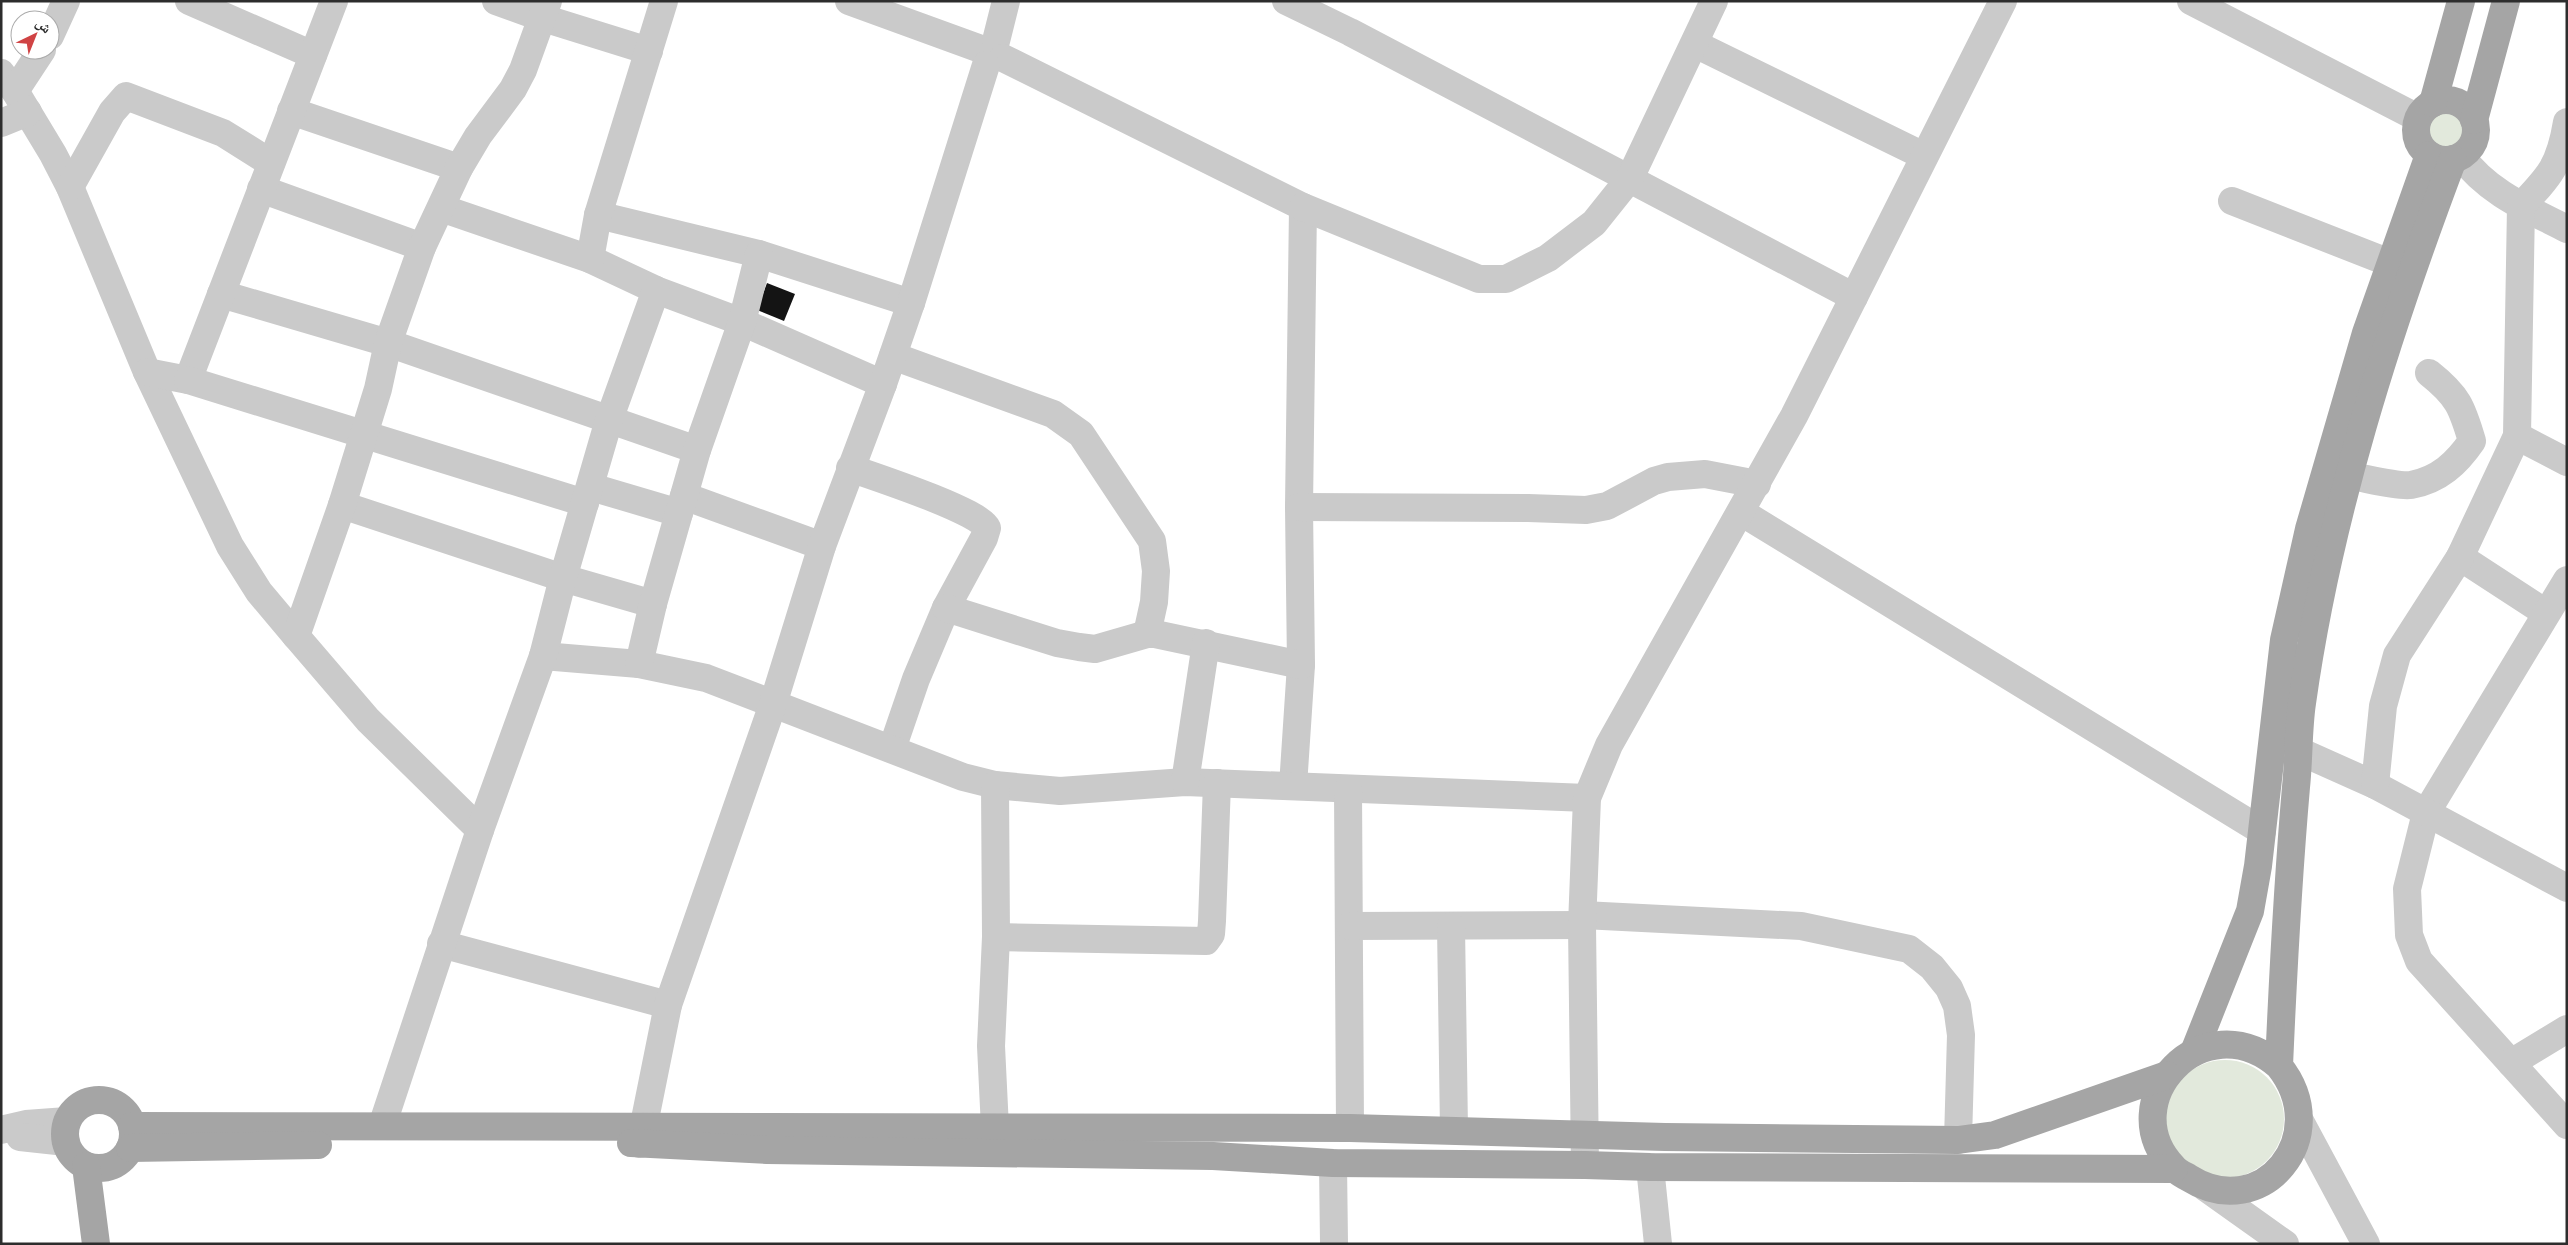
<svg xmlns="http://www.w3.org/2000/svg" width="2568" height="1245" font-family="Arial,'Noto Naskh Arabic',sans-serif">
<rect width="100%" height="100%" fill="#fff"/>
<!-- green -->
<g fill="#e2e9dc">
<circle cx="2447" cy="129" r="18"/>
<circle cx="2225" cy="1119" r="59"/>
</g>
<!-- building -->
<polygon fill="#141414" points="767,283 795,294 784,321 757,310"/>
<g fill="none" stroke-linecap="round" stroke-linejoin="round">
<!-- minor -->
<g stroke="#cacaca" stroke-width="28">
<polyline points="189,1 313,55"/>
<polyline points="496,1 543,18 649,51"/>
<polyline points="849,1 978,48"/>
<polyline points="1286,1 1350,32 1854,297"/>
<polyline points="2191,1 2418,118"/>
<polyline points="50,36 66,1"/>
<polyline points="996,41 1006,1"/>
<polyline points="1695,44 1924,156"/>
<polyline points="1003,58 1303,207 1299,507 1301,665 1293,786"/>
<polyline points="1,73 15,91 53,154 70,187 147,372 230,546 259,592 296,636"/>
<polyline points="15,91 42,50"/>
<polyline points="291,111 459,168"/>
<polyline points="1,123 28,112"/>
<path d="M2461,156C2488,193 2528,209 2567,229"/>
<polyline points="70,187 112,112 126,96 223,133 271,163"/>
<polyline points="261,189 422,247"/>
<polyline points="2232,201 2390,263"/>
<polyline points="1303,207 1479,279 1506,279 1548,258 1594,223 1630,178 1714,1"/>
<polyline points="441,208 590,259 656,290 742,322 883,384"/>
<polyline points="598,215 759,254 911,303"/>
<polyline points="590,259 598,215 664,1"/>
<polyline points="221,294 388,343 697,450"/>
<polyline points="893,356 1053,414 1081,434 1152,541 1156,571 1154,602 1147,634"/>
<polyline points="147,372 188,380 334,1"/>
<polyline points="188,380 585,503"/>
<polyline points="2517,436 2567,462"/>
<path d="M850,468C873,476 980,511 987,528L984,538L946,608L916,679L892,749"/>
<path d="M2351,476C2364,478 2400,487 2411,485C2439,480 2457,463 2472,441C2462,407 2458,396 2429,373"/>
<polyline points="591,487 679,513"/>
<polyline points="684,496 822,546"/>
<polyline points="342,505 563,578 653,604"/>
<polyline points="1299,507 1528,508 1586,510 1607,506 1654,481 1668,477 1705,474 1757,484"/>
<polyline points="1741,512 2262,831"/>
<polyline points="2460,557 2546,613"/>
<polyline points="2567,580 2426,813 2407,889 2409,935 2419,961 2567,1125"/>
<polyline points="946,608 1057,643 1079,647 1095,649 1147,634 1155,634 1301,665"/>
<polyline points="543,656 639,664 706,678 963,777 995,785 1060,791 1185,782 1587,798"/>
<polyline points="639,664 653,604 697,450 742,322 759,254"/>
<polyline points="2299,751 2375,785 2567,888"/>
<polyline points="1185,782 1206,643"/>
<path d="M2375,785L2383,706L2397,655L2460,557L2517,436L2521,206C2550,176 2560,165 2567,122"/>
<polyline points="1348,789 1350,1128"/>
<polyline points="480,830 368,720 296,636 342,505 378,389 388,343 422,247 459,168 478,136 513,89 523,70 548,1"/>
<polyline points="1583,915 1801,926 1909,949 1932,967 1949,988 1957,1006 1961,1035 1958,1140"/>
<polyline points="1350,926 1582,925"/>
<polyline points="1451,926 1454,1130"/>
<polyline points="996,937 1206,941 1211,934 1212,921 1217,783"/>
<polyline points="441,944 668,1005"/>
<polyline points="2511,1063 2567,1029"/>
<polyline points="2300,1121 2366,1244"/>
<polyline points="382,1126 480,830 543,656 563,578 609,420 656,290"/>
<polyline points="995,1128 991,1046 996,937 995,785"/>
<polyline points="1,1130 26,1124 67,1121"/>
<polyline points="20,1137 66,1142"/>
<polyline points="640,1144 668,1005 773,704 822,546 883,384 911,303 986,65"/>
<polyline points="1333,1163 1334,1244"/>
<polyline points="1585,1165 1582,925 1587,798 1609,745 1794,416 2003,1"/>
<polyline points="1650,1167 1658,1244"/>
<polyline points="2205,1187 2285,1244"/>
</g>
<!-- major -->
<g stroke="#a5a5a5" stroke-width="28">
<circle cx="2446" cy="130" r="30"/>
<polyline points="2433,103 2461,1"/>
<polyline points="2474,120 2506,1"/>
<polyline points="2194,1052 2250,911 2258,866 2284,640 2309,529 2366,333 2429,155"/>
<path d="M2279,1066C2203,1000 2111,1102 2173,1167C2177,1172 2184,1175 2189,1178C2262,1224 2335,1136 2279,1066C2283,973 2288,880 2296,787C2299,759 2298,730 2302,703C2328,517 2387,334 2453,159"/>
<circle cx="99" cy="1134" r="34"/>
<polyline points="132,1126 1350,1128 1665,1137 1958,1140 1995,1135 2167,1075"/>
<polyline points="631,1143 767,1150 1213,1156 1333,1163 1585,1165 1650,1167 2174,1169"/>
<polyline points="130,1148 318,1145"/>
<polyline points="86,1166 96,1244"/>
</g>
</g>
<!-- border -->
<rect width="2568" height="1245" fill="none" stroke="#2d2d2d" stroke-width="5"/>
<!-- north arrow -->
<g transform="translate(35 35) rotate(43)"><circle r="24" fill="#ffffff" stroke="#ababab"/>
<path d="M0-4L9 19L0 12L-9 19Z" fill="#d04344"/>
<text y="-8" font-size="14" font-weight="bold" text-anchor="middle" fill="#2d2d2d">ش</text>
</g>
</svg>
